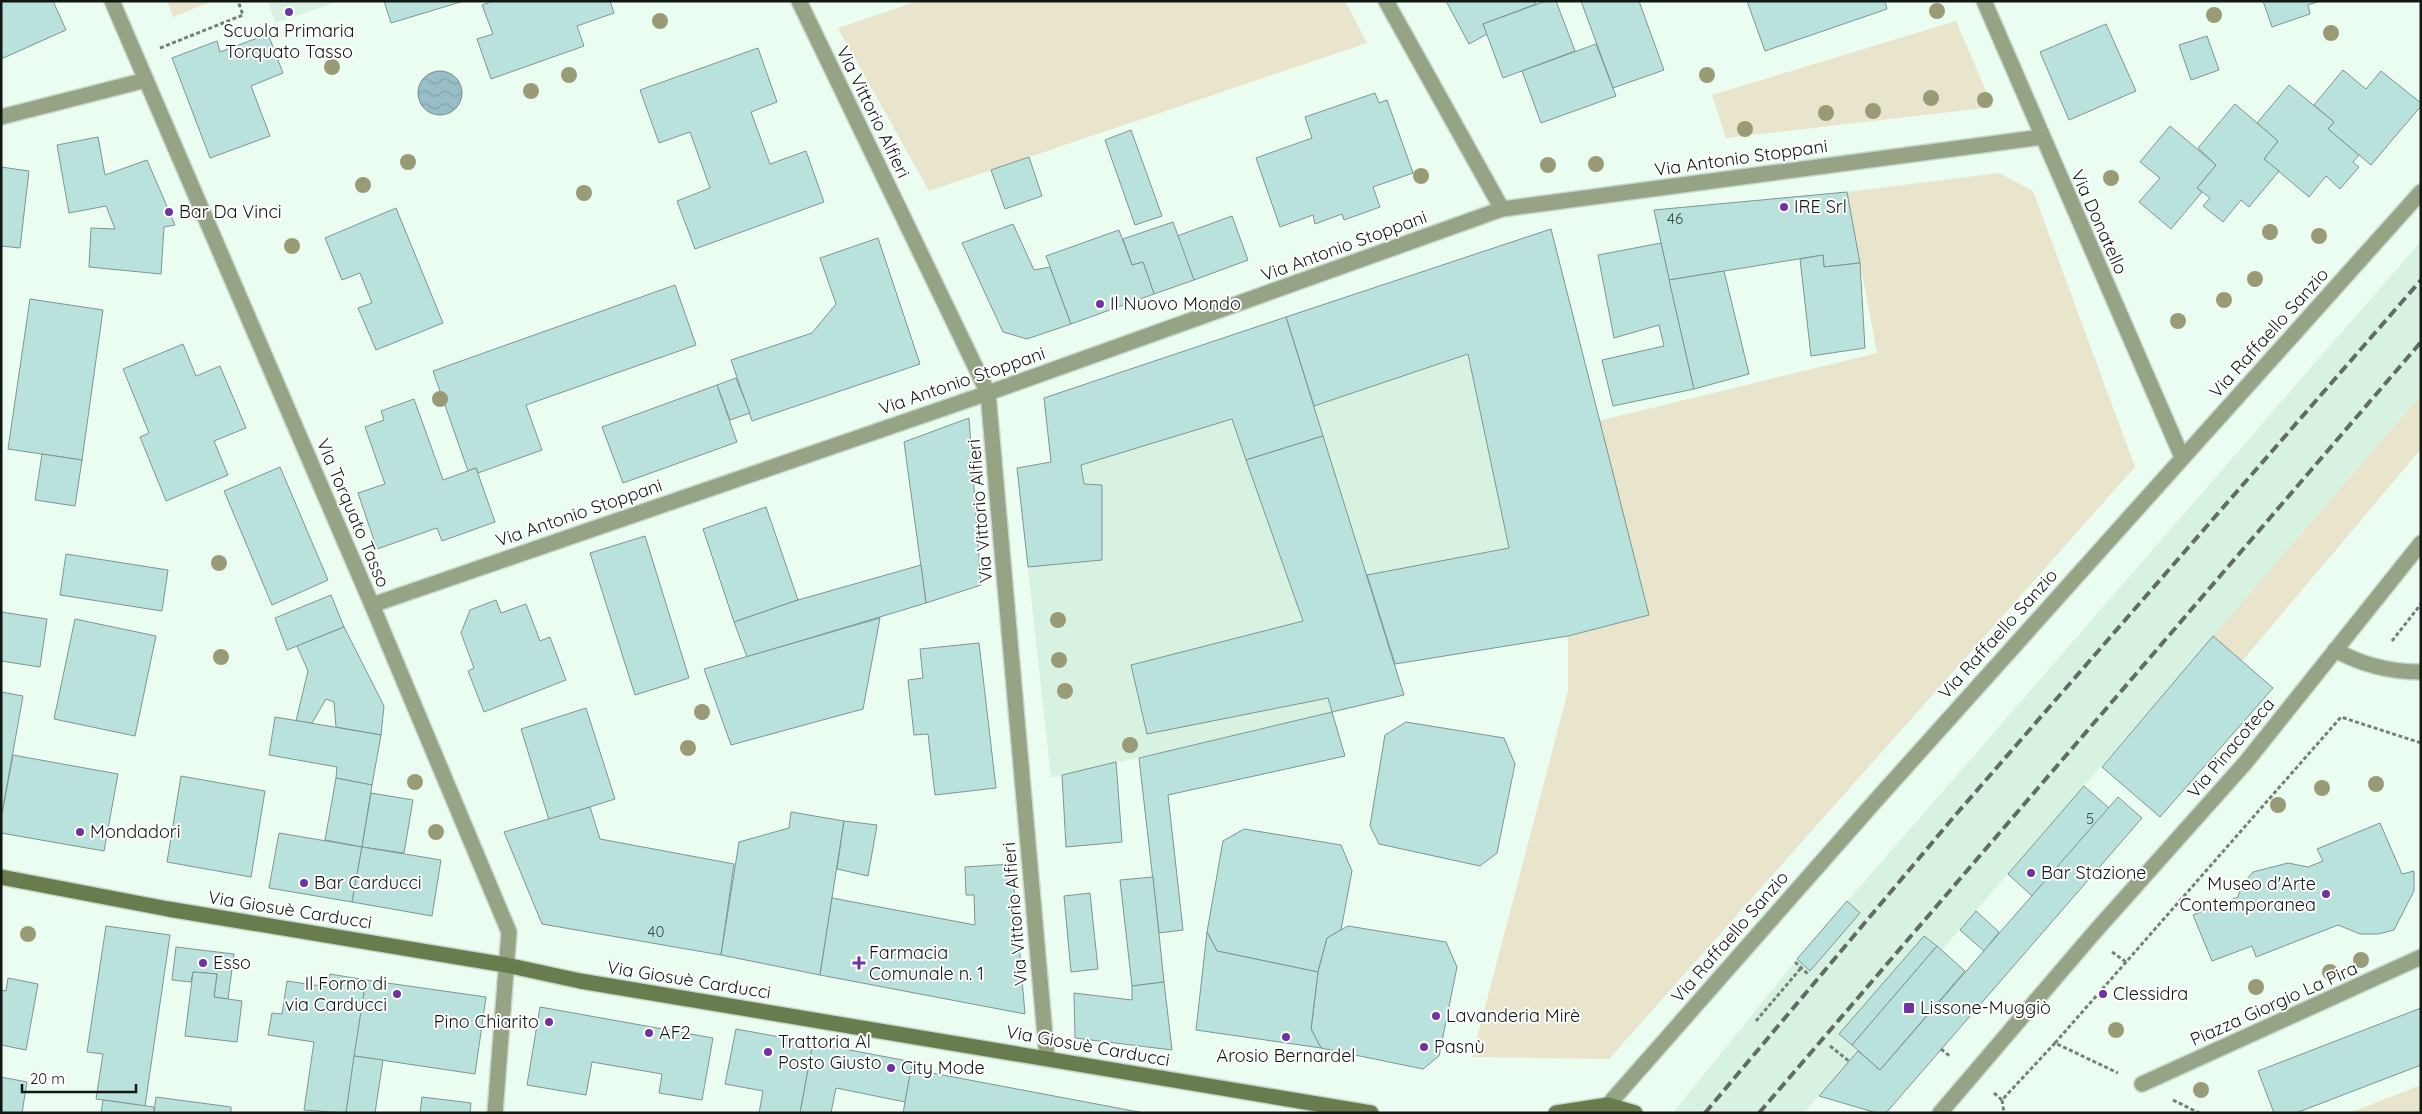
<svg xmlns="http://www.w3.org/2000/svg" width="2422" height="1114" font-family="Quicksand,sans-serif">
<defs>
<pattern id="water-waves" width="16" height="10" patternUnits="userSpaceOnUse" patternTransform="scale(1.25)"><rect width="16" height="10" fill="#98bec8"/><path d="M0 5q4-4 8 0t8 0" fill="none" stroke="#82a3ab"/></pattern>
</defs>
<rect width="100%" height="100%" fill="#ebfdf1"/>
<!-- built -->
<g fill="#d8f2e1">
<polygon points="268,1 339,1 275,23"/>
<polygon points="1551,229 1649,615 1568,636 1395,664 1404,695 1051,778 1017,468 1051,462 1044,398"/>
<polygon points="2421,241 2421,395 2235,611 1942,950 1937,947 1852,1045 1858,1051 1804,1113 1673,1113 1797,959"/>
</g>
<!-- green -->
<g fill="#e9e4cc">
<polygon points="167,1 213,1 173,17"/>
<polygon points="918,1 1345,1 1367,43 929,191 838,28"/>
<polygon points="1956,21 1993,107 1726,138 1712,95"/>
<polygon points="1999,173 2033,191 2135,467 1609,1059 1472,1057 1568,691 1568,636 1649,615 1598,421 1877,353 1847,192"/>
<polygon points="2421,395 2421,449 2242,661 2213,636"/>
<polygon points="2421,1085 2421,1113 2349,1113"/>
</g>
<!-- water -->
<circle fill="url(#water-waves)" stroke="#708c92" cx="440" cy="93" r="22"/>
<!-- building -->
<g fill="#b9e2dd" stroke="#7f9592">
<polygon points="1,1 53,1 66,30 1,59"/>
<polygon points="384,1 464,1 391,23"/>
<polygon points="493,1 610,1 614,13 577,26 584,46 491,79 477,39 493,34 482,5"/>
<polygon points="1446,1 1535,1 1536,4 1483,24 1487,34 1469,44"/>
<polygon points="1546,1 1556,1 1575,51 1503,78 1483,24"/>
<polygon points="1581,1 1639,1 1664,70 1613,88"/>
<polygon points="1747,1 1885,1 1887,9 1765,51"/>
<polygon points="2263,1 2320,1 2308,5 2310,14 2272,27"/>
<polygon points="2106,24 2136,91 2069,120 2040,52"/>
<polygon points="268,34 283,73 251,86 270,136 210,158 172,58 217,41 220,52"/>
<polygon points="2207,36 2219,70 2191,80 2179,45"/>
<polygon points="1596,44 1616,96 1541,123 1522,71"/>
<polygon points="758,48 777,102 751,112 770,164 806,151 824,202 695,249 677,201 710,188 690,132 659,143 640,90"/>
<polygon points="2343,70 2366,89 2381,71 2421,103 2421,106 2371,165 2328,129 2334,122 2314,105"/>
<polygon points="2289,85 2334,122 2328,129 2359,155 2353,162 2359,167 2340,189 2326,176 2309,197 2264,159 2278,141 2257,123"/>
<polygon points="1375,93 1379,103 1387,100 1413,173 1373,187 1380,207 1344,220 1342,214 1315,224 1313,215 1280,227 1256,158 1312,138 1305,117"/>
<polygon points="2235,104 2278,141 2264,159 2279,171 2249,207 2241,200 2223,222 2203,206 2210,198 2197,188 2216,165 2198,148"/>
<polygon points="2170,126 2216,165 2197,188 2202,192 2171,229 2139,202 2160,178 2140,162"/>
<polygon points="1131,130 1162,216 1135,225 1105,140"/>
<polygon points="98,137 105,175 147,160 175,225 164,227 161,274 89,267 91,228 115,229 106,206 69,213 57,145"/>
<polygon points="1029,157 1042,196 1005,209 991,170"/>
<polygon points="1,167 29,171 20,248 1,246"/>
<polygon points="1847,192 1860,263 1824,267 1823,255 1669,280 1654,210"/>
<polygon points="396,208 443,323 376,350 358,308 372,303 360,273 342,280 325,238"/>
<polygon points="1232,216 1248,260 1194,280 1177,236"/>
<polygon points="1173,222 1194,280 1154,294 1143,262 1132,265 1123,239"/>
<polygon points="1013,224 1034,270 1050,267 1071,324 1027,339 1003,332 962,243"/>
<polygon points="1551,229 1649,615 1568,636 1395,664 1367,575 1509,548 1468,354 1314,406 1286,317"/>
<polygon points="1119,230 1132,265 1143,262 1154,294 1071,324 1046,256"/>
<polygon points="878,238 920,364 752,421 731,360 812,333 836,304 820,258"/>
<polygon points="1661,243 1694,389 1613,406 1602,360 1664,346 1659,325 1614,338 1598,255"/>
<polygon points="1823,255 1824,267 1860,263 1865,348 1811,356 1800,259"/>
<polygon points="1724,271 1749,374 1694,389 1669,280"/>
<polygon points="675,285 696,345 526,405 542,450 478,473 476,468 468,471 433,371"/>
<polygon points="30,299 103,310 82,460 8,449"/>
<polygon points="1286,317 1323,436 1246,460 1232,419 1081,465 1084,484 1102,485 1102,560 1028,567 1017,468 1051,462 1044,398"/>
<polygon points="183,344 196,376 220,366 246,428 214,441 228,475 166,501 140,437 149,433 123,369"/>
<polygon points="736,378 750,413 730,420 717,385"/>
<polygon points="717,385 737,442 623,483 602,427"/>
<polygon points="414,399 443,480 476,468 495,522 442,541 437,528 377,549 358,493 385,484 365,427 384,420 381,411"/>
<polygon points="969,418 981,585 926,603 904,442"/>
<polygon points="1323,436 1404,695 1332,712 1328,698 1147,734 1131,665 1303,621 1246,460"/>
<polygon points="42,454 82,460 75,506 35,500"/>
<polygon points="280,467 328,580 272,605 224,491"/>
<polygon points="766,507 798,600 734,622 703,529"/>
<polygon points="645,536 689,678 635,695 590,553"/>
<polygon points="66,554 168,570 162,611 60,595"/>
<polygon points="921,565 926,603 747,657 734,622 798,600"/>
<polygon points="331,595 344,627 287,650 275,618"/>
<polygon points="496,600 501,613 526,604 540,641 550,637 566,680 484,712 468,671 474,668 461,633 470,610"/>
<polygon points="1,612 47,619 40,667 1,661"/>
<polygon points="880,618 863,709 731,745 704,669"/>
<polygon points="75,619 156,636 135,736 54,719"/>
<polygon points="344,627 384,706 381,735 336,727 334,702 326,699 312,723 296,721 308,671 297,646"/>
<polygon points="2213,636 2273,688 2160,817 2102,767"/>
<polygon points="979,643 996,788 935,795 928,734 914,735 908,680 923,678 920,649"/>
<polygon points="1,692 23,696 1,819"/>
<polygon points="586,708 615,799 549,820 521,729"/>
<polygon points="1332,712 1345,756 1168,795 1183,930 1159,933 1139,758"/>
<polygon points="275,717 381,735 372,785 336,778 337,767 269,755"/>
<polygon points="1406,722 1504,738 1515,764 1497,853 1480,866 1379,844 1370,826 1385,735"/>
<polygon points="13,755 118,774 104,851 1,833 1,819"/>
<polygon points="1116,762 1122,842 1066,847 1062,775"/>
<polygon points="181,776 265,791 251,877 167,862"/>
<polygon points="336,778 372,785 362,847 325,840"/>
<polygon points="2084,786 2109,808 2032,896 2008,874"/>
<polygon points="371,793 413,800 404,853 362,847"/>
<polygon points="2118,797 2142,818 1886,1113 1877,1113 1819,1096 1858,1051 1880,1070"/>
<polygon points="590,807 600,839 734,864 721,955 542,924 504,832"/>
<polygon points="791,812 844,821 820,975 721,955 739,842 789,828"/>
<polygon points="844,821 877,825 868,876 837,869"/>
<polygon points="2380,823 2402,874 2414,871 2414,891 2394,930 2378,934 2360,934 2338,925 2256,957 2252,946 2212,961 2193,915 2238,897 2241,886 2253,872 2288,863 2308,867 2323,861 2317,849"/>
<polygon points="1244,829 1341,845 1352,871 1341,930 1327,938 1318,972 1217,951 1207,932 1223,841"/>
<polygon points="279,833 362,847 352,902 269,888"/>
<polygon points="362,847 441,860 432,916 352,902"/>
<polygon points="1012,864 1025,1014 820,975 832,898 975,925 974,895 966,895 965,867"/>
<polygon points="1153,877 1164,982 1132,986 1120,880"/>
<polygon points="1090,893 1098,969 1071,972 1064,896"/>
<polygon points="1847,901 1860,913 1810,971 1797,959"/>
<polygon points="1976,911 1999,932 1984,951 1960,930"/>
<polygon points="106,926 170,935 145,1106 96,1099 103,1054 87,1052"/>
<polygon points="1348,926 1446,942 1457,967 1439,1056 1423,1069 1321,1048 1311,1029 1318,972 1327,938"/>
<polygon points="1207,932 1217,951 1318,972 1311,1029 1321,1048 1196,1030"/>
<polygon points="1924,936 1937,946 1852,1045 1839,1034"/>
<polygon points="1937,946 1965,971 1880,1070 1852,1045"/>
<polygon points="176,947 234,954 228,999 214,997 217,974 193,972 191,982 172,980"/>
<polygon points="193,972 217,974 214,997 242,1001 237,1042 185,1036"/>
<polygon points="330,974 366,980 346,1113 304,1110 314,1042 268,1035 272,1013 282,1014 287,981 328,987"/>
<polygon points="8,978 38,984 26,1050 1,1045 1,990 6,991"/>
<polygon points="366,980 486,997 475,1074 354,1056"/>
<polygon points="1164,982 1172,1050 1075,1038 1074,993 1132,1000 1132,986"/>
<polygon points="540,1007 713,1038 702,1100 659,1093 662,1074 592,1062 586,1095 527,1085"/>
<polygon points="2421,1008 2421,1065 2296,1113 2274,1113 2258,1071"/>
<polygon points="736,1029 813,1043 800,1113 759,1113 763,1091 725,1084"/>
<polygon points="813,1043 913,1062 905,1102 836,1088 831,1113 800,1113"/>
<polygon points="354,1056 383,1060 375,1113 346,1113"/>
<polygon points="911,1069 1144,1113 903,1113"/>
<polygon points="1,1077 27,1082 22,1113 1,1113"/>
<polygon points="156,1097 231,1107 231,1113 154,1113"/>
<polygon points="422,1097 471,1103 470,1113 420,1113"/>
<polygon points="103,1100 154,1107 154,1113 101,1113"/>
</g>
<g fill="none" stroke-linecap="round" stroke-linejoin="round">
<defs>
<g id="street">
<polyline points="112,1 372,605 509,932 495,1113"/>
<polyline points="799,1 988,393 1047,1058"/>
<polyline points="1386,1 1502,209"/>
<polyline points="1984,1 2182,457"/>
<polyline points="1,117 146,80"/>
<polyline points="372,605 988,393 1502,209 2042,137"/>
<path d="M2335,650C2362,665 2390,672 2421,672"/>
<polyline points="2142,1084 2421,957"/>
<polyline points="1608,1105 1878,798 2421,192"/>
<polyline points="1940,1113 2092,935 2246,762 2421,543"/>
</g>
<g id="secondary">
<polyline points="1,877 168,909 506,965 580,981 1371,1113"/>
<polyline points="1556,1113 1608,1105 1635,1113"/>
</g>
</defs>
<!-- street casing -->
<use href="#street" stroke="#c8d8cd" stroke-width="18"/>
<!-- secondary casing -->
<use href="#secondary" stroke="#c8d8cd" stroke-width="18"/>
<!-- path -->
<g stroke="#748078" stroke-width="3" stroke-dasharray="4 2.5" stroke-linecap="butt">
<polyline points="160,48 243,15 238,1"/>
<polyline points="2392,641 2421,604"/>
<polyline points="2112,952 2126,962"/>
<polyline points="1795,962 1808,974"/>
<polyline points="1756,1021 1801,968"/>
<polyline points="2055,1043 2341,717 2421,743"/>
<polyline points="1830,1046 1849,1061"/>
<polyline points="1941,1049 1951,1057"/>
<polyline points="1994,1093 2002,1100 2055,1043 2118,1073"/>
<polyline points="2002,1100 2004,1113"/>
<polyline points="2173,1100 2199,1113"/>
</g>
<!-- street -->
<use href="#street" stroke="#96a485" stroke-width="15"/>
<!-- secondary -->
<use href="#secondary" stroke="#697c4e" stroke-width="15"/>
<!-- rail -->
<g stroke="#616c65" stroke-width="4" stroke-dasharray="10 5" stroke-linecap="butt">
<polyline points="1705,1113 1952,819 2421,280"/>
<polyline points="1759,1113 2421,342"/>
</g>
</g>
<!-- trees -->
<g fill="#999b77">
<circle cx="1937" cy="11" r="8"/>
<circle cx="2214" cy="15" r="8"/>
<circle cx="660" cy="21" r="8"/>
<circle cx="2331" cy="33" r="8"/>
<circle cx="332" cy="67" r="8"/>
<circle cx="569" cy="75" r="8"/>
<circle cx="1707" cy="75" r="8"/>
<circle cx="531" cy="91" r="8"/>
<circle cx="1931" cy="98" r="8"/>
<circle cx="1985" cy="100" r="8"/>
<circle cx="1873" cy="111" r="8"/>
<circle cx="1826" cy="113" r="8"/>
<circle cx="1745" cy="129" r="8"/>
<circle cx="408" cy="162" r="8"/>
<circle cx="1596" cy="164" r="8"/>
<circle cx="1548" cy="165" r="8"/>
<circle cx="1421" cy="176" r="8"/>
<circle cx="2111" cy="178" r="8"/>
<circle cx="363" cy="185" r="8"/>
<circle cx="584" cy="193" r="8"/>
<circle cx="2270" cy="232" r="8"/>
<circle cx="2319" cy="236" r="8"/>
<circle cx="292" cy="246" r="8"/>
<circle cx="2255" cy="279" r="8"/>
<circle cx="2224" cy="300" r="8"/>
<circle cx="2178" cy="321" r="8"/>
<circle cx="440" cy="399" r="8"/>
<circle cx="219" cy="563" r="8"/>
<circle cx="1058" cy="620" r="8"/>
<circle cx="221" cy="657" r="8"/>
<circle cx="1059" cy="660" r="8"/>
<circle cx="1065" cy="691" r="8"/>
<circle cx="702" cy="712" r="8"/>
<circle cx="1130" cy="745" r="8"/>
<circle cx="688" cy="748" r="8"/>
<circle cx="415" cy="782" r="8"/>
<circle cx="2376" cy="784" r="8"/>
<circle cx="2322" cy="788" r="8"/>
<circle cx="2278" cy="805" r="8"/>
<circle cx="436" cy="832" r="8"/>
<circle cx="28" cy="934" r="8"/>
<circle cx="2361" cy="960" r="8"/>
<circle cx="2330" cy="972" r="8"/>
<circle cx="2256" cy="987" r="8"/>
<circle cx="2116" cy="1030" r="8"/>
<circle cx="2201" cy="1090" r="8"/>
</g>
<!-- markers -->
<g fill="#7230a5" stroke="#fff" stroke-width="2">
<circle cx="289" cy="12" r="5"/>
<circle cx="1784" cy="207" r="5"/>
<circle cx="169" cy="212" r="5"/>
<circle cx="1100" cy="304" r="5"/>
<circle cx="80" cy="832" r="5"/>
<circle cx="2031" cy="873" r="5"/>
<circle cx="304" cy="883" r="5"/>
<circle cx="2326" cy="894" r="5"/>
<circle cx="203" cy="963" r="5"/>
<path d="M856.5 955.5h5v5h5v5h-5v5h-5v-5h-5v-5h5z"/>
<circle cx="397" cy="994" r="5"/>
<circle cx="2103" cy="994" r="5"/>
<rect x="1903" y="1002" width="12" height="12" rx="2.5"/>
<circle cx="1436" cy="1016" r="5"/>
<circle cx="549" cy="1022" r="5"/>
<circle cx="649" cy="1033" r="5"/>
<circle cx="1286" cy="1037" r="5"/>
<circle cx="1424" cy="1047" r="5"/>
<circle cx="768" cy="1052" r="5"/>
<circle cx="891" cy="1068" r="5"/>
</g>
<g text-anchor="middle" stroke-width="4" stroke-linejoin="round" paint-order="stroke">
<!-- number labels -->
<g font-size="15" fill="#3b4a46">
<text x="1675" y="224">46</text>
<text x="2090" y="824">5</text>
<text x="656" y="937">40</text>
</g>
<!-- poi labels -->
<g font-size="18" fill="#111713" stroke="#fff" text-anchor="start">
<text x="289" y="37" text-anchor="middle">Scuola Primaria<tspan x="289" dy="21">Torquato Tasso</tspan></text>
<text x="1794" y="213">IRE Srl</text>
<text x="179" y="218">Bar Da Vinci</text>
<text x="1110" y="310">Il Nuovo Mondo</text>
<text x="90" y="838">Mondadori</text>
<text x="2041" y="879">Bar Stazione</text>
<text x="314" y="889">Bar Carducci</text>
<text x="2316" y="890" text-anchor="end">Museo d'Arte<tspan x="2316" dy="21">Contemporanea</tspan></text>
<text x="869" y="959">Farmacia<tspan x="869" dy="21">Comunale n. 1</tspan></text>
<text x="213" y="969">Esso</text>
<text x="387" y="990" text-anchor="end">Il Forno di<tspan x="387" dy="21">via Carducci</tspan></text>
<text x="2113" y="1000">Clessidra</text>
<text x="1920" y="1014">Lissone-Muggiò</text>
<text x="1446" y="1022">Lavanderia Mirè</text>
<text x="539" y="1028" text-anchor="end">Pino Chiarito</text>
<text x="659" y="1039">AF2</text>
<text x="778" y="1048">Trattoria Al<tspan x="778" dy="21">Posto Giusto</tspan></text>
<text x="1434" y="1053">Pasnù</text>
<text x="1286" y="1062" text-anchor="middle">Arosio Bernardel</text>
<text x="901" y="1074">City Mode</text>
</g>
<!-- street labels -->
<g font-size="18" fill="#111713" stroke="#fff">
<text transform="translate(873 112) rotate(64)" y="6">Via Vittorio Alfieri</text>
<text transform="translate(1741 158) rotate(-8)" y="6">Via Antonio Stoppani</text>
<text transform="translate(2099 222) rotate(66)" y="6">Via Donatello</text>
<text transform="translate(1344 246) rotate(-20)" y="6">Via Antonio Stoppani</text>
<text transform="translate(2269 333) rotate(-48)" y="6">Via Raffaello Sanzio</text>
<text transform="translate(962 381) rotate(-19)" y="6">Via Antonio Stoppani</text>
<text transform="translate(980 511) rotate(-95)" y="6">Via Vittorio Alfieri</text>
<text transform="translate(353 513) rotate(67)" y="6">Via Torquato Tasso</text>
<text transform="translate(579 513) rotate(-19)" y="6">Via Antonio Stoppani</text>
<text transform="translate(1998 634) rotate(-48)" y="6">Via Raffaello Sanzio</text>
<text transform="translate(2231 748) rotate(-50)" y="6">Via Pinacoteca</text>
<text transform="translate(290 910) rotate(9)" y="6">Via Giosuè Carducci</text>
<text transform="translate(1015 914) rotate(-95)" y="6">Via Vittorio Alfieri</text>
<text transform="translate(1730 937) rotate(-49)" y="6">Via Raffaello Sanzio</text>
<text transform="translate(689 980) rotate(9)" y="6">Via Giosuè Carducci</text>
<text transform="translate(2274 1004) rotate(-24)" y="6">Piazza Giorgio La Pira</text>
<text transform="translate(1088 1046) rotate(10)" y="6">Via Giosuè Carducci</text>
</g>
</g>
<!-- border -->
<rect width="2422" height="1114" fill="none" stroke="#111713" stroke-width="5"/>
<!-- scale -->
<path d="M22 1084v8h114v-8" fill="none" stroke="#111713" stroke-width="2.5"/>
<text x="30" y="1084" font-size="15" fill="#111713" stroke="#ffffff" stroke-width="4" paint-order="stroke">20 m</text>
</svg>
